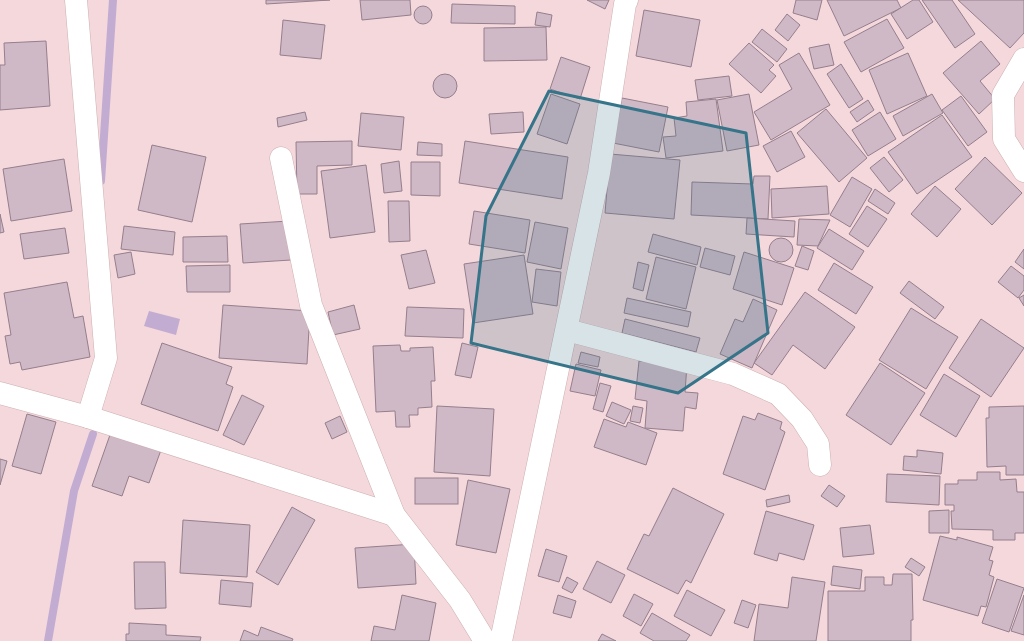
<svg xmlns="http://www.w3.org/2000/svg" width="1024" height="641" font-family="'IBM Plex Sans',sans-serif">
<rect width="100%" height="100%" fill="#f5d8db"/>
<!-- water -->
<polygon fill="#c3acd2" points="149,311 180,319 176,335 144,326"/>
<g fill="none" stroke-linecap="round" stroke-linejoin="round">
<!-- stream -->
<g stroke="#c3acd2" stroke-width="8">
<polyline points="101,181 113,0"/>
<polyline points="48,641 74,491 93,434"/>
</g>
</g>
<!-- building -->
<g fill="#d0b9c6" stroke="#957f8c">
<polygon points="266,0 330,0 266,4"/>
<polygon points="360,0 410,0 411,15 362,20"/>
<polygon points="587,0 609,0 605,9"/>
<polygon points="796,0 822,0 817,20 793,13"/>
<polygon points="827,0 897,0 901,8 844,36"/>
<polygon points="913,0 919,0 933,22 907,39 891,14"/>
<polygon points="922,0 952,0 975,34 955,48"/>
<polygon points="958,0 1024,0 1024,33 1010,48"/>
<polygon points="452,4 515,6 515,24 451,23"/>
<circle cx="423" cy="15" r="9"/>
<polygon points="644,10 700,20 691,67 636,56"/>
<polygon points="537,12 552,15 550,27 535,25"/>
<polygon points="787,14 800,25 788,41 775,30"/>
<polygon points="887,19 904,48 861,72 844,42"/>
<polygon points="283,20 325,25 321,59 280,55"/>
<polygon points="546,27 547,60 484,61 484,28"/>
<polygon points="762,29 787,49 777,62 752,42"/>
<polygon points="46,41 50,106 0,110 0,65 5,65 4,43"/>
<polygon points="981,41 1000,64 980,81 995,99 979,114 943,73"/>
<polygon points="749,43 774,65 769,70 776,76 761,93 729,64"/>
<polygon points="829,44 834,65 814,69 809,48"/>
<polygon points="799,53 830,105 771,140 754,112 792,89 779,65"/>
<polygon points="908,53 927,96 887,114 869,70"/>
<polygon points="561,57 590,67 580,99 550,89"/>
<polygon points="841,64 863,99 849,108 827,74"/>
<circle cx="445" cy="86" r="12"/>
<polygon points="729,76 732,96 698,100 695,80"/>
<polygon points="551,94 580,104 567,144 537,134"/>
<polygon points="749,94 759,145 727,151 717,100"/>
<polygon points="932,94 943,113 903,136 893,116"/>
<polygon points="961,96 987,132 968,146 942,110"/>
<polygon points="622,98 668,107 659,152 613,143"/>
<polygon points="716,99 723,151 666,158 663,137 676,136 674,118 687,116 686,102"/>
<polygon points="868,100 874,110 857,122 850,112"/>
<polygon points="826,109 867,158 839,182 797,133"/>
<polygon points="305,112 307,120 278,127 277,118"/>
<polygon points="523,112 524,132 491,134 489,114"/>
<polygon points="880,112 896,139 868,156 852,130"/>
<polygon points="361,113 404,117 401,150 358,146"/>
<polygon points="942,115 972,157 917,194 888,152"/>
<polygon points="791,131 805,157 777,172 763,146"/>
<polygon points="352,141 352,165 317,166 317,194 297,194 296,142"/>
<polygon points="465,141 568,157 562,199 459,183"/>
<polygon points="418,142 442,144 442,156 417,155"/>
<polygon points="152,145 206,157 192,222 138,210"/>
<polygon points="610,154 680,160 674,219 605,213"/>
<polygon points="884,157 903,180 889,192 870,168"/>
<polygon points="985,157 1022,193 992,225 955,189"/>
<polygon points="64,159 72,211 11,221 3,169"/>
<polygon points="399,161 402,191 384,193 381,164"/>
<polygon points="411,162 440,162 440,196 411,195"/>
<polygon points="366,165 375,232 330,238 321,171"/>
<polygon points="754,176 770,176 768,219 691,215 692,182 753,184"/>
<polygon points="852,177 872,189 850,227 830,215"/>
<polygon points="827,186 829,214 772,218 771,189"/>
<polygon points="935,186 961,209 937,237 911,214"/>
<polygon points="875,189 895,203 888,214 868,201"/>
<polygon points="388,201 409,201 410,241 389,242"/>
<polygon points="867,206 887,219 868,247 849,234"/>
<polygon points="474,211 530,220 525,253 469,244"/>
<polygon points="0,214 4,232 0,233"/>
<polygon points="747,218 795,221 794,237 746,234"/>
<polygon points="799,219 830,220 818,246 797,245"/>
<polygon points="289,221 291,260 243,263 240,224"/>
<polygon points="535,222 568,228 561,269 527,262"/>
<polygon points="124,226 175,232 173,255 121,249"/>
<polygon points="65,228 69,253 24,259 20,234"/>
<polygon points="829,229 864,251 852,270 817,248"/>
<polygon points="653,234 701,247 697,265 648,252"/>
<polygon points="227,236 228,262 183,262 183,237"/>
<circle cx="781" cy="250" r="12"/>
<polygon points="802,246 814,251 808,270 795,266"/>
<polygon points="705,248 735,256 730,275 700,267"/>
<polygon points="1024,249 1024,269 1015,262"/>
<polygon points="426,250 435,283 409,289 401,255"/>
<polygon points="131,252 135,274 118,278 114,255"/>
<polygon points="744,252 794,268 782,305 733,289"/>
<polygon points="524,255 533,314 473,323 464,264"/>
<polygon points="656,257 696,267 686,309 646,299"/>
<polygon points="638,262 649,265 643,291 633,288"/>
<polygon points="834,263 873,287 856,314 818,290"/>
<polygon points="230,265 230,292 187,292 186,266"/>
<polygon points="1011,266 1024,276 1024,290 1018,298 998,282"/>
<polygon points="536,269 561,272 557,306 532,302"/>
<polygon points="909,281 944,307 935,319 900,293"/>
<polygon points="67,282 74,318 83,316 90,357 22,370 20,362 10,364 5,336 11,335 4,293"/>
<polygon points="805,292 855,327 825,369 793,345 772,375 754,363"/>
<polygon points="1024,295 1024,306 1019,298"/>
<polygon points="627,298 691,312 688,327 624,313"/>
<polygon points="753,299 777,310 752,368 720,354 735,319 743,322"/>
<polygon points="223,305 310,311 307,364 219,358"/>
<polygon points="354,305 360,329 333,335 328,312"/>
<polygon points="407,307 464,309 463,338 405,336"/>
<polygon points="911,308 958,337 926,389 879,360"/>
<polygon points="625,319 700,338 696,352 622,333"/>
<polygon points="981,319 1024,348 991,397 949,368"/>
<polygon points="162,343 232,367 226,384 233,387 218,431 141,404"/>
<polygon points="462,343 478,347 471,378 455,375"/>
<polygon points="400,345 401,351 410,351 410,348 433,347 435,381 431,381 432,407 418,408 418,415 409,415 410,427 396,427 395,411 376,412 373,346"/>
<polygon points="581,352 600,357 598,367 578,363"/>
<polygon points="639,361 687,365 685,392 698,393 696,409 685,407 683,431 645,428 647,401 635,399"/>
<polygon points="880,363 925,393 891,445 846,415"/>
<polygon points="576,364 601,370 595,396 570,391"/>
<polygon points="944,374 980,396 956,437 920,415"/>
<polygon points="600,383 611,386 603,412 593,409"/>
<polygon points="242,395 264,406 244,445 223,435"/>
<polygon points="612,402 631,410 624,424 606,416"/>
<polygon points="437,406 494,409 490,476 434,472"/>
<polygon points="633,406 643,408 640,423 630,421"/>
<polygon points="1024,406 1024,475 1006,475 1006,466 987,467 986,418 989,418 989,407"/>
<polygon points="758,413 782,422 780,429 785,432 765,490 723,474 743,416 755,420"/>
<polygon points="27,414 56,422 41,474 12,466"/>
<polygon points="340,416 347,432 332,439 325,423"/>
<polygon points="604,419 626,427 628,422 657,433 646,465 594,447"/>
<polygon points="111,432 161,450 149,483 129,476 122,496 92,486"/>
<polygon points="917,450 943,453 941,474 903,470 904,456 917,457"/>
<polygon points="0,459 7,461 0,485"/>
<polygon points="977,472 1000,472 1000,480 1016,479 1017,492 1024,492 1024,533 1015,533 1015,540 993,540 993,530 952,529 951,511 954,511 954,505 945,505 945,484 958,484 958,480 977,480"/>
<polygon points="887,474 940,476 939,505 886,502"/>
<rect x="415" y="478" width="43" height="26"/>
<polygon points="468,480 510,489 496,553 456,545"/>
<polygon points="829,485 845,496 837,507 821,496"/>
<polygon points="673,488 724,514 691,583 686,580 678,594 627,569 644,534 649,536"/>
<polygon points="789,495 790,502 767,507 766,500"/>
<polygon points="292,507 315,520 278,585 256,572"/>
<polygon points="949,510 949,533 929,533 929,511"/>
<polygon points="766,511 814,525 804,560 779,553 777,561 754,554"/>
<polygon points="183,520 250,525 247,577 180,573"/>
<polygon points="870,525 874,554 843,557 840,528"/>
<polygon points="940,536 957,540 957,537 993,547 989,560 993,561 989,575 994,577 986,607 981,606 978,616 923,600"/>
<polygon points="414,544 416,584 358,588 355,548"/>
<polygon points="546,549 567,556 559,582 538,576"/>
<polygon points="911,558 925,567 919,576 905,567"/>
<polygon points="597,561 625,575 611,603 583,589"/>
<polygon points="134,562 165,562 166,608 135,609"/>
<polygon points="833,566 862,570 860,589 831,585"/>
<polygon points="893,574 912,574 913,620 911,620 911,641 828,641 828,591 865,591 865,577 884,577 884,585 892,585"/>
<polygon points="567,577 578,583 572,593 562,588"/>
<polygon points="792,577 825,582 816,641 754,641 759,604 788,608"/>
<polygon points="997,579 1024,588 1009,632 982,623"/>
<polygon points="221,580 253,583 251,607 219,604"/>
<polygon points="687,590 725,610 711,636 674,616"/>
<polygon points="634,594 653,604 641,626 623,616"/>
<polygon points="402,595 436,603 429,641 371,641 374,626 395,630"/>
<polygon points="558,595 576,601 571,618 553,613"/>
<polygon points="1024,595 1024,635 1011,631"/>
<polygon points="742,600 756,605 748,628 734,623"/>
<polygon points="652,613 690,635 686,641 654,641 640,633"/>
<polygon points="129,623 166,625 166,635 201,637 200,641 126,641 126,634 129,634"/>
<polygon points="261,627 293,639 292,641 240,641 244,630 258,636"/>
<polygon points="602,634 616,641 598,641"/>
</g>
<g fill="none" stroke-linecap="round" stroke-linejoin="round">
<defs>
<g id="street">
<polyline points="76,0 106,358 88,417"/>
<polyline points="1024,59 1003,95 1004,139 1024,171"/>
<polyline points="281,158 311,305 394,515 460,600 485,641"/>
<polyline points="567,330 733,374 778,394 802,419 818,444 820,465"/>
<polyline points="0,393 88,417 394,515"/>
<polyline points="501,641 599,173 625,4 627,0"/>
</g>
</defs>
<!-- street casing -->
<use href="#street" stroke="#cbafb2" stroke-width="23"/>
<!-- street -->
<use href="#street" stroke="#fff" stroke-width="22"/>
</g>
<!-- marked area -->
<path fill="#357489" fill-opacity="0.2" stroke="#357489" stroke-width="3" stroke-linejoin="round" d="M549,91L746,133L768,333L678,393L471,343L486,216Z"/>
</svg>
